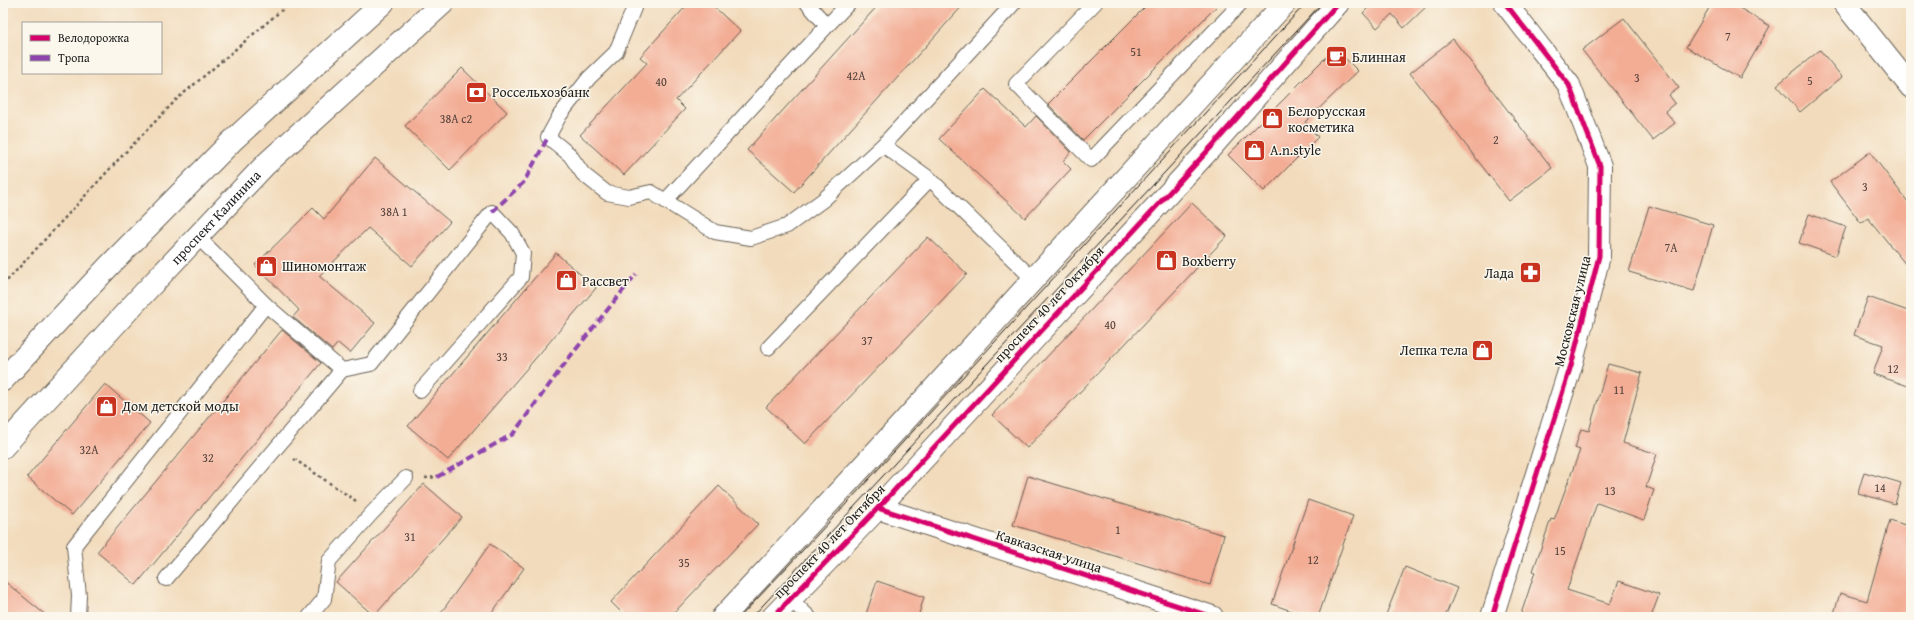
<svg xmlns="http://www.w3.org/2000/svg" width="1914" height="620" font-family="'Gentium Book Plus',serif">
<rect width="100%" height="100%" fill="#fbf7ec"/>
<filter id="ink" filterUnits="userSpaceOnUse"><feTurbulence type="fractalNoise" baseFrequency=".025" numOctaves="2"/><feDisplacementMap in="SourceGraphic" scale="8" xChannelSelector="R" yChannelSelector="G"/><feConvolveMatrix kernelMatrix="1 2 1 2 8 2 1 2 1" color-interpolation-filters="sRGB"/></filter>
<filter id="wash" filterUnits="userSpaceOnUse"><feTurbulence type="fractalNoise" baseFrequency=".012" numOctaves="4" result="noise"/><feDisplacementMap in="SourceGraphic" scale="16" xChannelSelector="R" yChannelSelector="G"/><feGaussianBlur stdDeviation="0.9" result="paint"/><feColorMatrix in="noise" values="0 0 0 0 0 0 0 0 0 0 0 0 0 0 0 0 0 1.4 0 .05"/><feComposite in="paint" operator="in"/></filter>
<g filter="url(#wash)">
<rect width="100%" height="100%" fill="#f2dbbc"/>
<g id="blocks">
<!-- building -->
<g fill="#f3ad95">
<polygon points="689,3 710,3 740,31 676,100 685,109 624,175 580,135 647,63 640,57"/>
<polygon points="880,3 965,3 794,192 747,150"/>
<polygon points="1149,3 1220,3 1083,140 1048,104"/>
<polygon points="1373,3 1430,3 1404,28 1392,14 1377,28 1363,13"/>
<polygon points="1712,3 1731,3 1770,26 1740,78 1686,47"/>
<polygon points="1624,18 1679,88 1669,95 1675,103 1665,111 1675,123 1653,140 1582,50"/>
<polygon points="1453,39 1552,168 1509,201 1410,73"/>
<polygon points="1335,48 1358,71 1305,122 1318,137 1264,191 1228,155"/>
<polygon points="1820,50 1842,77 1800,112 1777,85"/>
<polygon points="462,68 507,112 450,170 405,126"/>
<polygon points="985,89 1026,127 1036,116 1071,152 1063,161 1071,169 1025,218 939,139"/>
<polygon points="1870,152 1911,206 1911,271 1868,218 1861,223 1830,182"/>
<polygon points="375,158 450,222 412,266 368,228 319,276 375,323 350,353 338,343 332,350 293,317 299,310 255,265 313,208 324,219"/>
<polygon points="1192,203 1227,236 1027,448 992,415"/>
<polygon points="1649,206 1713,225 1694,291 1629,272"/>
<polygon points="1809,214 1846,227 1836,256 1799,243"/>
<polygon points="928,237 967,274 805,444 766,407"/>
<polygon points="556,253 596,288 448,460 408,426"/>
<polygon points="1868,297 1911,312 1911,387 1873,374 1883,345 1854,335"/>
<polygon points="282,330 321,363 136,585 97,552"/>
<polygon points="1608,364 1642,373 1623,443 1657,454 1646,487 1654,490 1644,520 1597,503 1567,590 1610,604 1619,581 1659,595 1651,617 1520,617 1535,572 1533,571 1551,519 1554,520 1580,450 1575,448 1581,429 1589,431"/>
<polygon points="105,384 150,423 72,515 27,477"/>
<polygon points="1864,472 1901,483 1895,504 1858,493"/>
<polygon points="1028,476 1224,535 1210,585 1013,525"/>
<polygon points="424,484 462,517 374,616 336,582"/>
<polygon points="719,486 758,524 670,617 626,617 611,602"/>
<polygon points="1308,500 1353,516 1318,617 1308,617 1272,604"/>
<polygon points="1890,520 1911,527 1911,617 1833,617 1840,593 1867,601"/>
<polygon points="490,544 524,568 489,617 438,617"/>
<polygon points="1405,567 1457,588 1445,617 1385,617"/>
<polygon points="3,580 48,617 3,617"/>
<polygon points="877,581 924,597 918,617 865,617"/>
</g>
</g>
</g>
<g filter="url(#ink)">
<use href="#blocks" fill-opacity="0" stroke="#675f54" stroke-width="1"/>
<g fill="none" stroke-linecap="round" stroke-linejoin="round">
<defs>
<g id="lane">
<polyline points="636,3 616,52 589,78 560,115 548,137 570,155 583,174 607,193 629,197 651,192 715,232 751,238 787,226 823,200 883,145 930,179 1033,279"/>
<polyline points="1095,3 1016,84 1091,160 1241,3"/>
<polyline points="827,26 849,3"/>
<polyline points="883,145 1014,3"/>
<polyline points="666,200 827,26 807,3"/>
<polyline points="198,237 266,305 342,370"/>
<polyline points="768,348 930,179"/>
<polyline points="166,579 342,370 371,364 492,212 512,233 523,253 521,277 420,391"/>
<polyline points="790,599 809,617"/>
<polyline points="78,617 79,596 74,546 266,305"/>
<polyline points="309,617 324,599 329,561 372,513 406,478"/>
</g>
<polyline id="street" points="1844,3 1911,87"/>
<g id="secondary">
<polyline points="878,508 1212,617"/>
<polyline points="723,617 899,427 1285,3"/>
<polyline points="773,617 878,508 1214,144 1338,3"/>
<polyline points="1492,617 1572,362 1599,256 1600,166 1569,85 1505,3"/>
</g>
<g id="primary">
<polyline points="3,380 108,267 232,141 383,3"/>
<path id="s1" d="M3,447L143,294L266,164L443,3"/>
</g>
</defs>
<!-- lane casing -->
<use href="#lane" stroke="#675f54" stroke-width="16"/>
<!-- street casing -->
<use href="#street" stroke="#675f54" stroke-width="24"/>
<!-- secondary casing -->
<use href="#secondary" stroke="#675f54" stroke-width="24"/>
<!-- primary casing -->
<use href="#primary" stroke="#675f54" stroke-width="24"/>
<!-- path -->
<g stroke="#675f54" stroke-width="2.5" stroke-dasharray="3 3" stroke-linecap="butt">
<polyline points="3,285 119,159 177,99 290,3"/>
<polyline points="294,459 356,501"/>
<polyline points="425,478 437,477"/>
</g>
<!-- lane -->
<use href="#lane" stroke="#fff" stroke-width="14"/>
<!-- street -->
<use href="#street" stroke="#fff" stroke-width="22"/>
<!-- secondary -->
<use href="#secondary" stroke="#fff" stroke-width="22"/>
<!-- primary -->
<use href="#primary" stroke="#fff" stroke-width="22"/>
<!-- tram -->
<g stroke="#1c1c1c" stroke-width="1">
<polyline points="740,617 848,502 1306,3"/>
<polyline points="752,617 1322,3"/>
</g>
<!-- quiet -->
<g stroke="#8e44ad" stroke-width="4" stroke-dasharray="8 4" stroke-linecap="butt">
<polyline points="492,212 524,182 548,137"/>
<polyline points="437,477 513,434 569,358 636,274"/>
</g>
<defs>
<g id="cycleway">
<polyline points="878,508 1212,617"/>
<polyline points="773,617 878,508 1214,144 1338,3"/>
<polyline points="1492,617 1572,362 1599,256 1600,166 1569,85 1505,3"/>
</g>
</defs>
<!-- cycleway casing -->
<use href="#cycleway" stroke="#fbf7ec" stroke-width="8"/>
<!-- cycleway -->
<use href="#cycleway" stroke="#d6006c" stroke-width="5"/>
</g>
</g>
<!-- icons -->
<defs>
<symbol id="cafe-square" viewBox="-11 -11 22 22"><rect x="-9" y="-9" width="18" height="18" rx="4" fill="#c8321e" stroke="#fbf7ec"/><path d="M-5.5-4.5H6V0H3Q3 3.5 0 3.5H-2.5Q-5.5 3.5-5.5 0ZM3-3.2v2h1.7v-2ZM-6 4.5H4V6H-6Z" fill="#fff"/></symbol>
<symbol id="bank-square" viewBox="-11 -11 22 22"><rect x="-9" y="-9" width="18" height="18" rx="4" fill="#c8321e" stroke="#fbf7ec"/><path d="M-6-4H6V4H-6ZM0-2.3a2.3 2.3 0 1 0 0 4.6a2.3 2.3 0 1 0 0-4.6Z" fill="#fff"/></symbol>
<symbol id="shop-square" viewBox="-11 -11 22 22"><rect x="-9" y="-9" width="18" height="18" rx="4" fill="#c8321e" stroke="#fbf7ec"/><path d="M-5-2.5h2.3a2.7 3.5 0 0 1 5.4 0H5L5.5 6h-11ZM-1.5-2.5h3a1.5 2.3 0 0 0-3 0Z" fill="#fff"/></symbol>
<symbol id="pharmacy-square" viewBox="-11 -11 22 22"><rect x="-9" y="-9" width="18" height="18" rx="4" fill="#c8321e" stroke="#fbf7ec"/><path d="M-2-6h4v4h4v4h-4v4h-4v-4h-4v-4h4Z" fill="#fff"/></symbol>
</defs>
<g fill-rule="evenodd">
<use href="#cafe-square" x="1324" y="44" width="25" height="25"/>
<use href="#bank-square" x="464" y="80" width="25" height="25"/>
<use href="#shop-square" x="1260" y="106" width="25" height="25"/>
<use href="#shop-square" x="1242" y="138" width="25" height="25"/>
<use href="#shop-square" x="1154" y="248" width="25" height="25"/>
<use href="#shop-square" x="254" y="254" width="25" height="25"/>
<use href="#pharmacy-square" x="1518" y="260" width="25" height="25"/>
<use href="#shop-square" x="554" y="268" width="25" height="25"/>
<use href="#shop-square" x="1470" y="338" width="25" height="25"/>
<use href="#shop-square" x="94" y="394" width="25" height="25"/>
</g>
<g text-anchor="middle" stroke-width="3" stroke-linejoin="round" paint-order="stroke">
<!-- number labels -->
<g font-size="12" fill="#52403a">
<text x="1728" y="41">7</text>
<text x="1136" y="56">51</text>
<text x="856" y="80">42А</text>
<text x="1637" y="82">3</text>
<text x="1810" y="85">5</text>
<text x="661" y="86">40</text>
<text x="456" y="123">38А с2</text>
<text x="1496" y="144">2</text>
<text x="1865" y="191">3</text>
<text x="394" y="216">38А 1</text>
<text x="1671" y="252">7А</text>
<text x="1110" y="329">40</text>
<text x="867" y="345">37</text>
<text x="502" y="361">33</text>
<text x="1893" y="373">12</text>
<text x="1619" y="394">11</text>
<text x="89" y="454">32А</text>
<text x="208" y="462">32</text>
<text x="1880" y="492">14</text>
<text x="1610" y="495">13</text>
<text x="1118" y="534">1</text>
<text x="410" y="541">31</text>
<text x="1560" y="555">15</text>
<text x="1313" y="564">12</text>
<text x="684" y="567">35</text>
</g>
<!-- poi labels -->
<g font-size="14" fill="#1c1c1c" stroke="#fbf7ec" text-anchor="start">
<text x="1352" y="62">Блинная</text>
<text x="492" y="97">Россельхозбанк</text>
<text x="1288" y="116">Белорусская<tspan x="1288" dy="16">косметика</tspan></text>
<text x="1270" y="155">A.n.style</text>
<text x="1182" y="266">Boxberry</text>
<text x="282" y="271">Шиномонтаж</text>
<text x="1514" y="278" text-anchor="end">Лада</text>
<text x="582" y="286">Рассвет</text>
<text x="1468" y="355" text-anchor="end">Лепка тела</text>
<text x="122" y="411">Дом детской моды</text>
</g>
<!-- street labels -->
<g font-size="14" fill="#1c1c1c" stroke="#fbf7ec">
<text dy="5" stroke="none"><textPath href="#s1" startOffset="313">проспект Калинина</textPath></text>
<text transform="translate(1049 304) rotate(-47)" y="5">проспект 40 лет Октября</text>
<text transform="translate(1572 311) rotate(-76)" y="5">Московская улица</text>
<text transform="translate(829 541) rotate(-46)" y="5">проспект 40 лет Октября</text>
<text transform="translate(1049 551) rotate(18)" y="5">Кавказская улица</text>
</g>
</g>
<!-- margin -->
<rect width="1914" height="620" fill="none" stroke="#fbf7ec" stroke-width="16"/>
<!-- legend -->
<rect x="22" y="22" width="140" height="52" fill="#fbf7ec" stroke="#a29f99"/>
<rect x="30" y="35" width="20" height="6" fill="#d6006c" stroke="#a29f99"/>
<text x="58" y="42" font-size="12" fill="#1c1c1c">Велодорожка</text>
<rect x="30" y="55" width="20" height="6" fill="#8e44ad" stroke="#a29f99"/>
<text x="58" y="62" font-size="12" fill="#1c1c1c">Тропа</text>
</svg>
